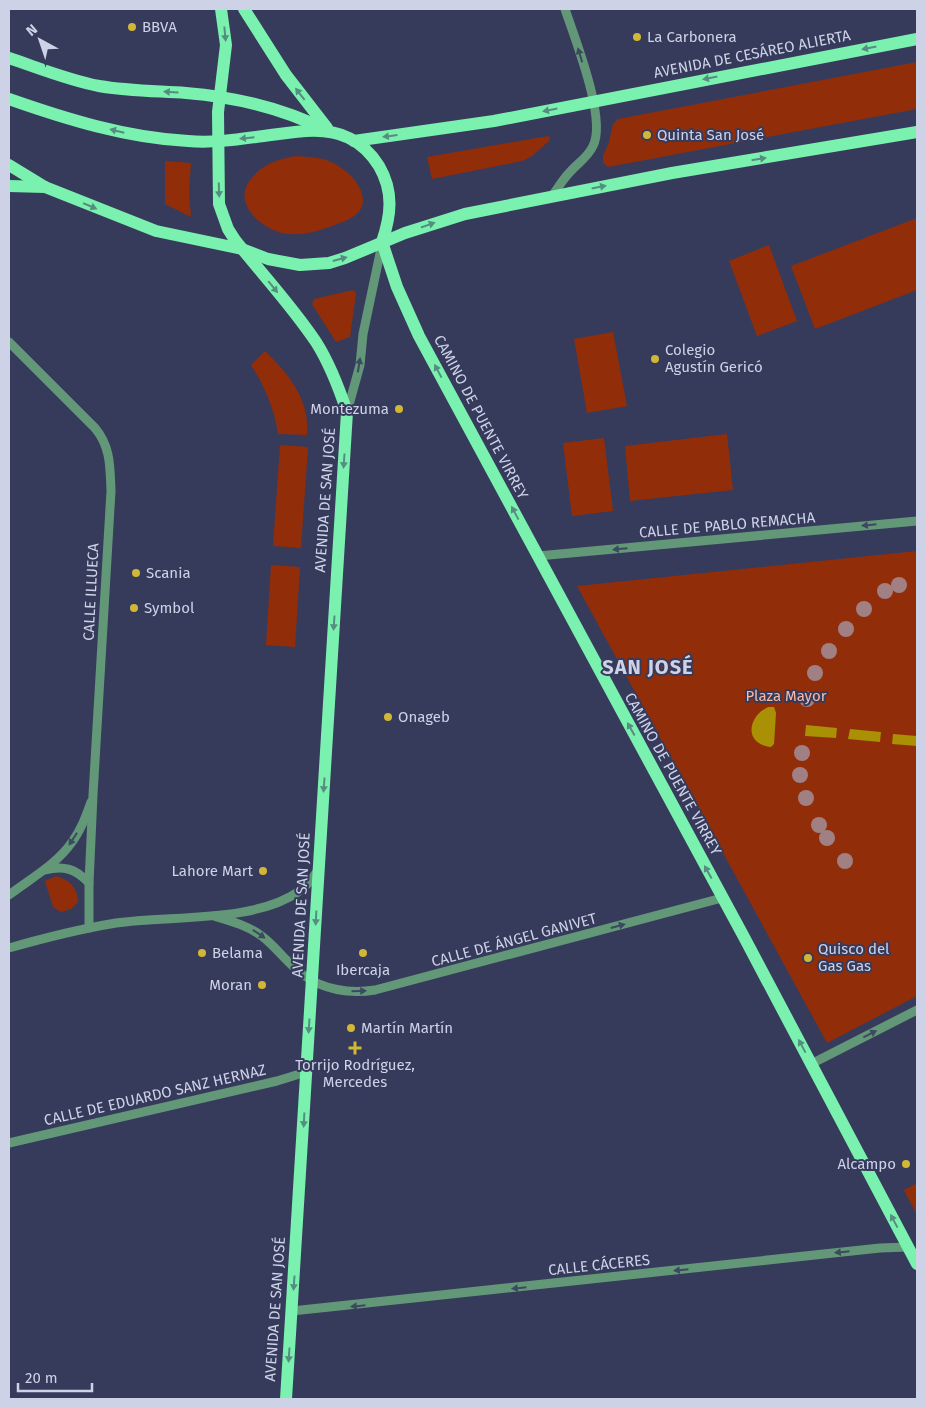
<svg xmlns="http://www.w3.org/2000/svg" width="926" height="1408" font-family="'Fira Sans',sans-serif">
<rect width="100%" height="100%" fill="#363b5c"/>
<!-- green -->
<g fill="#922d09">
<polygon points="917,62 917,109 608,167 603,163 603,156 609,142 613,124 618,119"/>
<polygon points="548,136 550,138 549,141 532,156 522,161 432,179 427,157"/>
<path d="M296,156C305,157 314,157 323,159C340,164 363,181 363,201C363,213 349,220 340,223C324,229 305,236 288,234C265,232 231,205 250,180C262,164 278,159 296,156Z"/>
<polygon points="165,161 191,163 189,192 191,217 165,204"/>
<polygon points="917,218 917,290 815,329 791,266"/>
<polygon points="769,245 797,321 757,336 729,261"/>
<polygon points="353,290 356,293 350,337 336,342 312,304 314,299"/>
<polygon points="613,332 627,406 587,413 574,339"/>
<path d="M265,351C289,374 310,400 307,435L278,434C274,408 265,387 251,365Z"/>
<polygon points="727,434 733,490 630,501 625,446"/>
<polygon points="604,438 613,511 572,516 563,443"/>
<polygon points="280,445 308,447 301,548 273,546"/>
<polygon points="917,551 917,996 827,1043 577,586"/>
<polygon points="271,565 300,567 295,647 266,645"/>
<path d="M56,876C70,880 77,887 78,902L71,909L61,912L53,907L45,881Z"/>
<polygon points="917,1183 917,1215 904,1190"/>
</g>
<!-- water -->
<g fill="#a99004">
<path d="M768,707H774L776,713L774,744L771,747C744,744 747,717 768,707Z"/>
<polygon points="806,725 837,728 836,738 805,736"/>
<polygon points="850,729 881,732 880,742 848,739"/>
<polygon points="893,734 917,736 917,746 892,744"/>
</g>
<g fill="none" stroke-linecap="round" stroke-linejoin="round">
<!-- minor -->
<g stroke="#629878" stroke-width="9">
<path d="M552,196C558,188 563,179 570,172C578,163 588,157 593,146C607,119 575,39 565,9"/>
<path d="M9,342L95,428C111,447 110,468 111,491L93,795L89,883V928"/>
<polyline points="347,412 360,365 363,334 382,244"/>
<polyline points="538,556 917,521"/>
<path d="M45,870C64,865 76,869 89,883"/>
<path d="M9,895C30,879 57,864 72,842C81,830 86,816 91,802"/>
<path d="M214,916C231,921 249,926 263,937C277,948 288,964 302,974C323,990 350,994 375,990L722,898"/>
<path d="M9,948C44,938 80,929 116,923C169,915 253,923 298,892C307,886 313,878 318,870"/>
<polyline points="811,1064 917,1010"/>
<polyline points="9,1143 277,1081 306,1072"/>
<polyline points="292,1311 880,1248 908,1247"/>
</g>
<!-- major -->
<g stroke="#7bf1af" stroke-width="12">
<path d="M221,9L226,45L218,112L219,204L228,229L235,240C262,274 292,306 316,342C330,364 339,388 347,412L286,1399"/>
<polyline points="244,9 286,75 327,128"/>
<path d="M9,58C39,68 68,80 99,86C128,91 157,91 186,93C235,97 285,109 328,131"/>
<path d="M9,99C66,119 127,138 188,141C211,143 234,140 256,137C285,134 322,124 349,138C362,144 372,155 379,166C394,192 391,215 382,242"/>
<polyline points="354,141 494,121 917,39"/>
<polyline points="9,165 45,187 156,231 242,249 268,259 300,265 329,263 345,258 405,233 465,214 672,173 917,132"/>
<polyline points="9,186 45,187"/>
<polyline points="382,242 397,287 419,336 744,937 917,1264"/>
</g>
</g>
<!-- trees -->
<g fill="#a18084">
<circle cx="899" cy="585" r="8"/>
<circle cx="885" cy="591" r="8"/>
<circle cx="864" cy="609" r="8"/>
<circle cx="846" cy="629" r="8"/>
<circle cx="829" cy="651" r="8"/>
<circle cx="815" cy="673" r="8"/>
<circle cx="807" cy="699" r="8"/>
<circle cx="802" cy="753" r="8"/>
<circle cx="800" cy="775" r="8"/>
<circle cx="806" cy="798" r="8"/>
<circle cx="819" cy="825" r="8"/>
<circle cx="827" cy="838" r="8"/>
<circle cx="845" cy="861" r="8"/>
</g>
<!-- one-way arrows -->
<defs><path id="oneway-solid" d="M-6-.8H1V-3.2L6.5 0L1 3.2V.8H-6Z" transform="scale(1.25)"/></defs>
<g fill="#558d81">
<use href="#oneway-solid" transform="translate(225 34) rotate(85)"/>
<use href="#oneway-solid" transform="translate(869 48) rotate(169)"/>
<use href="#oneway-solid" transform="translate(710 78) rotate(169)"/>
<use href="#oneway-solid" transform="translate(171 92) rotate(-176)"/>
<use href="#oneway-solid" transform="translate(300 94) rotate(-128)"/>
<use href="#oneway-solid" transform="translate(550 110) rotate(169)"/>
<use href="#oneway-solid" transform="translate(117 131) rotate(-166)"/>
<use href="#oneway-solid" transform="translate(390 136) rotate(173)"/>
<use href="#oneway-solid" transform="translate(247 138) rotate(174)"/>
<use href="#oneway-solid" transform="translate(759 159) rotate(-9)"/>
<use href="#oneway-solid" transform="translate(599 187) rotate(-11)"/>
<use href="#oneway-solid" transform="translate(219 190) rotate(88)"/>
<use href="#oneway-solid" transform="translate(90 206) rotate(23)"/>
<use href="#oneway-solid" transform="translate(428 225) rotate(-19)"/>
<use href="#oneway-solid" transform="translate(340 259) rotate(-15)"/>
<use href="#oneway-solid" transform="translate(273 287) rotate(51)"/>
<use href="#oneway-solid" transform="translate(438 371) rotate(-118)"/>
<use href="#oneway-solid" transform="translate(344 461) rotate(94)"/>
<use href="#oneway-solid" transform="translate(515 513) rotate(-118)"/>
<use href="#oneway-solid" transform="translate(334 623) rotate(94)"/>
<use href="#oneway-solid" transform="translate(631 729) rotate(-119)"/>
<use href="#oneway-solid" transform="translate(324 785) rotate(94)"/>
<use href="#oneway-solid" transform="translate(708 872) rotate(-119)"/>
<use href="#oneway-solid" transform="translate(316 918) rotate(93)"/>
<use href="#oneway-solid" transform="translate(309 1026) rotate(94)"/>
<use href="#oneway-solid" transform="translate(802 1046) rotate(-118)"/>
<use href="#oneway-solid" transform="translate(304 1120) rotate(93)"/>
<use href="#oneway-solid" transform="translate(894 1221) rotate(-118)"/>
<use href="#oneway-solid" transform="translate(294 1283) rotate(94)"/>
<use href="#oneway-solid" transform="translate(289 1355) rotate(94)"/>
</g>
<g fill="#3d4960">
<use href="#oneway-solid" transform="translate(580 55) rotate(-107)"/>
<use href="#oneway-solid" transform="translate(359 365) rotate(-81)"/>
<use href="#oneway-solid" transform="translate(869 525) rotate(174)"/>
<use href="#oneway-solid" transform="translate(620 549) rotate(175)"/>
<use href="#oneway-solid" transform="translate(73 839) rotate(123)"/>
<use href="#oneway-solid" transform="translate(618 926) rotate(-15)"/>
<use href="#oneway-solid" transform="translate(259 934) rotate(34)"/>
<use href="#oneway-solid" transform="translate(359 991) rotate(-1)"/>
<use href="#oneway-solid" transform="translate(870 1034) rotate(-27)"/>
<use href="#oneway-solid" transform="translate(842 1252) rotate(174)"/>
<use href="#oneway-solid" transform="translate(681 1270) rotate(174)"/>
<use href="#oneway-solid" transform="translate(519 1288) rotate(174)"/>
<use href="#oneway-solid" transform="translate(358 1306) rotate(174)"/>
</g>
<!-- markers -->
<g fill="#d1b736" stroke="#363b5c" stroke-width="2">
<circle cx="132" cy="27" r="5"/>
<circle cx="637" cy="37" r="5"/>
<circle cx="647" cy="135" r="5"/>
<circle cx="655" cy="359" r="5"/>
<circle cx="399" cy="409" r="5"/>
<circle cx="136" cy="573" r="5"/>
<circle cx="134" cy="608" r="5"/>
<circle cx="388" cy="717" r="5"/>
<circle cx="263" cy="871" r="5"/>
<circle cx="202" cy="953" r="5"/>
<circle cx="363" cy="953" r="5"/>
<circle cx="808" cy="958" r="5"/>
<circle cx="262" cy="985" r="5"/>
<circle cx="351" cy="1028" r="5"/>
<path d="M352.5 1040.5h5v5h5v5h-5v5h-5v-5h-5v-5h5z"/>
<circle cx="906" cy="1164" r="5"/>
</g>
<g text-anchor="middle" stroke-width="4" stroke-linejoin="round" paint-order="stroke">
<!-- poi labels -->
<g font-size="15" fill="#ced2e7" stroke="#363b5c" text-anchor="start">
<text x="142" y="32">BBVA</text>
<text x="647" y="42">La Carbonera</text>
<text x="657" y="140">Quinta San José</text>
<text x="665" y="355">Colegio<tspan x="665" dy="17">Agustín Gericó</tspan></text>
<text x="389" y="414" text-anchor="end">Montezuma</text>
<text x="146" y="578">Scania</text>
<text x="144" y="613">Symbol</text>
<text x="398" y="722">Onageb</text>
<text x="253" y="876" text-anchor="end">Lahore Mart</text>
<text x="818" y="954">Quisco del<tspan x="818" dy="17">Gas Gas</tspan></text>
<text x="212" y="958">Belama</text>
<text x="363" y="975" text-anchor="middle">Ibercaja</text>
<text x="252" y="990" text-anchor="end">Moran</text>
<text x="361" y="1033">Martín Martín</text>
<text x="355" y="1070" text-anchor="middle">Torrijo Rodríguez,<tspan x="355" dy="17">Mercedes</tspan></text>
<text x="896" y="1169" text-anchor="end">Alcampo</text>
</g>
<!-- street labels -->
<g font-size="15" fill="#ced2e7" stroke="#363b5c">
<text transform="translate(752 54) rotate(-11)" y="5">AVENIDA DE CESÁREO ALIERTA</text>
<text transform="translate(481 417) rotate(62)" y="5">CAMINO DE PUENTE VIRREY</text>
<text transform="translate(325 500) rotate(-86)" y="5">AVENIDA DE SAN JOSÉ</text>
<text transform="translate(727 525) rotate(-5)" y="5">CALLE DE PABLO REMACHA</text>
<text transform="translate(91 592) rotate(-87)" y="5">CALLE ILLUECA</text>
<text transform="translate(673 774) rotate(61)" y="5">CAMINO DE PUENTE VIRREY</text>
<text transform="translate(301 905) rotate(-87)" y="5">AVENIDA DE SAN JOSÉ</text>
<text transform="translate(514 940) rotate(-15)" y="5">CALLE DE ÁNGEL GANIVET</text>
<text transform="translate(155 1095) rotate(-13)" y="5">CALLE DE EDUARDO SANZ HERNAZ</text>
<text transform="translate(599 1265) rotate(-6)" y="5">CALLE CÁCERES</text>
<text transform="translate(275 1309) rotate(-86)" y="5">AVENIDA DE SAN JOSÉ</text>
</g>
<!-- park labels -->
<g font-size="15" fill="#f8b8a5" stroke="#363b5c">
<text x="786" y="701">Plaza Mayor</text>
</g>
<!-- district labels -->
<g font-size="20" font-weight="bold" letter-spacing="1" fill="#ced2e7" stroke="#363b5c">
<text x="648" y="674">SAN JOSÉ</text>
</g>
</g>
<!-- border -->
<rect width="926" height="1408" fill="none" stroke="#ced2e7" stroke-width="20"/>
<!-- north arrow -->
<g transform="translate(40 40) rotate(320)" stroke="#363b5c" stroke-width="4" paint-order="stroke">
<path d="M0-4L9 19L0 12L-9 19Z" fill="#ced2e7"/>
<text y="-8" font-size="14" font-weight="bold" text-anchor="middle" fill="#ced2e7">N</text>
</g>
<!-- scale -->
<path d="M18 1383v8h74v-8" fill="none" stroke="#ced2e7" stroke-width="2.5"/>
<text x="25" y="1383" font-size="15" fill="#ced2e7" stroke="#363b5c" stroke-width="4" paint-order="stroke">20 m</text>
</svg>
